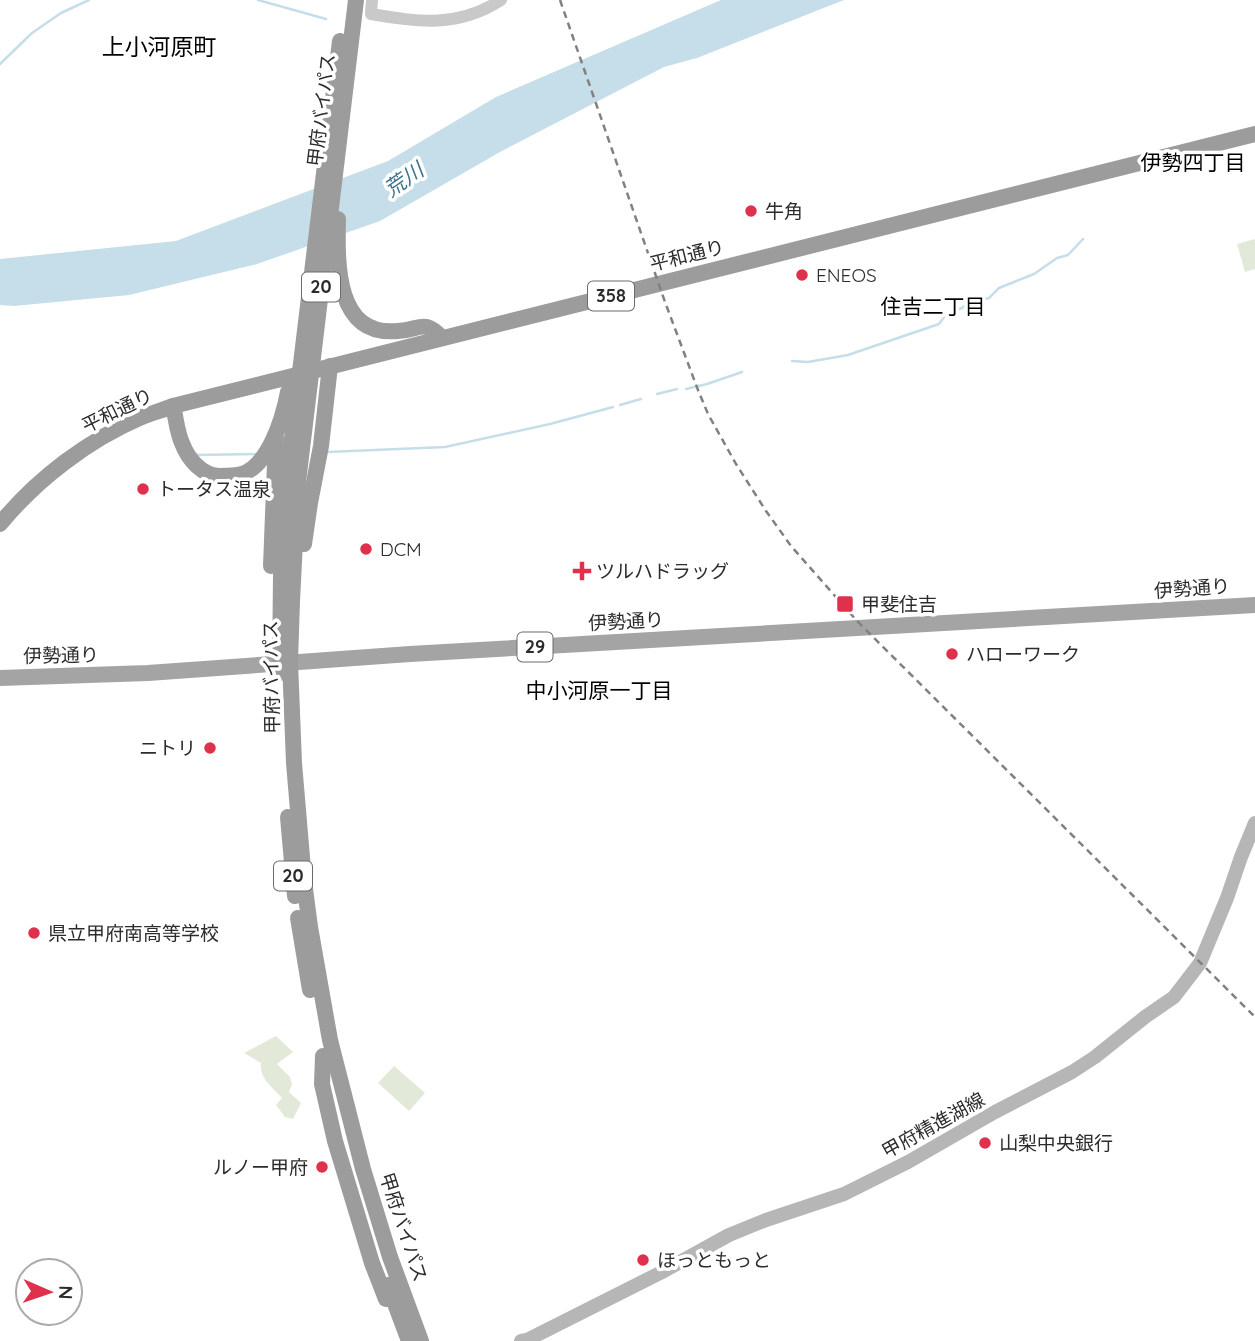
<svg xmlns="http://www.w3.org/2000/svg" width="1255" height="1341" font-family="Quicksand,'Noto Sans JP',sans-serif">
<rect width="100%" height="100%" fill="#fff"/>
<!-- green -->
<g fill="#e3e9d9">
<polygon points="1255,239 1255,271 1254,269 1245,272 1237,244"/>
<path d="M276,1036L293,1052L277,1064L290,1077L292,1084L289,1092L301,1103L293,1119L285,1117L276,1105L282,1098C272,1087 259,1078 261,1063L244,1053Z"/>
<polygon points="394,1066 425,1093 409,1111 378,1083"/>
</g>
<!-- water -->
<polygon fill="#c5dee9" points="721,0 844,0 697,58 664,67 500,152 380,221 257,264 129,295 14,306 0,305 0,259 176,241 388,161 496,97"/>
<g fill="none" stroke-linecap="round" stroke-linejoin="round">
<!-- stream -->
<g stroke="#c5dee9" stroke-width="2.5">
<polyline points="258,0 326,19"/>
<polyline points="0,64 32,33 61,13 89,0"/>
<polyline points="792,361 808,362 848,355 939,324 947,313 962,308 968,303 989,298 999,288 1034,274 1057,258 1068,255 1083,239"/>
<polyline points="686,389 707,384 742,372"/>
<polyline points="657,394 677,389"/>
<polyline points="620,405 641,399"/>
<polyline points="328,452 445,447 550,424 613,407"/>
<polyline points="195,455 258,454"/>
</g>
<!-- tertiary -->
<path stroke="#c9c9c9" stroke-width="12" d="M372,0L371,14C419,22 458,28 501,0"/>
<!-- secondary -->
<polyline stroke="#b6b6b6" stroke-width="14" points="521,1341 527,1340 662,1272 729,1235 766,1220 844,1194 908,1162 995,1112 1072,1072 1095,1057 1145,1017 1174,997 1200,963 1227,898 1241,857 1255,823"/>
<!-- primary -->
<polyline stroke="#a4a4a4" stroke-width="16" points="0,678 148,673 410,654 1255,605"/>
<!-- trunk -->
<g stroke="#9c9c9c" stroke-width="16">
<polyline points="356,0 298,482 292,601 290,662 294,763 304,881 310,927 330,1040 363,1169 390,1257 421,1341"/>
<path d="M338,219C337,263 335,337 398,331C420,330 424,318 442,338"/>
<path d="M173,406C176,418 177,432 182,443C188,459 202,476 220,476C227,476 235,476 242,474C269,465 283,418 288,392"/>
<path d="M0,524C37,479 88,440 142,417C152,413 163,410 173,406L1255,134"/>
<polyline points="304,544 310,503 321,446 330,366"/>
<polyline points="271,566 276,438"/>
<polyline points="280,673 281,574 288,471 340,41"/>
<polyline points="288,817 295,896"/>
<polyline points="298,918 310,990"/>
<polyline points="323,1056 322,1084 335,1141 372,1263 386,1299"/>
<polyline points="388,1285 409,1341"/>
</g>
<!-- rail -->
<polyline stroke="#818181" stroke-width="2.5" stroke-dasharray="7 5" stroke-linecap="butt" points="560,0 665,302 698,390 708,414 736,464 766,511 791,546 857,621 1255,1017"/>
</g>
<!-- markers -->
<g fill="#df314b" stroke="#fff" stroke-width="2.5">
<circle cx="751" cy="211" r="7"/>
<circle cx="802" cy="275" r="7"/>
<circle cx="143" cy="489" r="7"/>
<circle cx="366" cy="549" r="7"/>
<path d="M578.5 560.5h7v7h7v7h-7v7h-7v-7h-7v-7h7z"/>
<rect x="836" y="595" width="18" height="18" rx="3.5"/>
<circle cx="952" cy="654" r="7"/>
<circle cx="210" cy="748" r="7"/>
<circle cx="34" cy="933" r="7"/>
<circle cx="985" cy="1143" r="7"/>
<circle cx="322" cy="1167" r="7"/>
<circle cx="643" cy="1260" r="7"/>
</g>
<g text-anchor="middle" stroke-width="7" stroke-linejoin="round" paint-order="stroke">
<!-- shield labels -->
<g fill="#fff" stroke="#6b6b6b" stroke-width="2">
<rect x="302" y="272.5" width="38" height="29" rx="5"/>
<rect x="588" y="281.5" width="46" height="29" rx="5"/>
<rect x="517.5" y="632.5" width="35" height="29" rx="5"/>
<rect x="274" y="861.5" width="38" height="29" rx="5"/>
</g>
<g font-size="18" font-weight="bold" fill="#2c2c2c">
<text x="321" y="293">20</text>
<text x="611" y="302">358</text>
<text x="535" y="653">29</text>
<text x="293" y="882">20</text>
</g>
<!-- street labels -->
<g font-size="19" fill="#2c2c2c" stroke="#fff">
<text transform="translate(321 110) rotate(-83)" y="7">甲府バイパス</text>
<text transform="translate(687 255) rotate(-14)" y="7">平和通り</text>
<text transform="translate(117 410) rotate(-26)" y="7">平和通り</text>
<text transform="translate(1192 588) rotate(-4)" y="7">伊勢通り</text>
<text transform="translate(626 621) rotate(-3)" y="7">伊勢通り</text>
<text transform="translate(61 655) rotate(-1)" y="7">伊勢通り</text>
<text transform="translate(271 677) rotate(-91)" y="7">甲府バイパス</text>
<text transform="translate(933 1125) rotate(-29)" y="7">甲府精進湖線</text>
<text transform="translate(404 1227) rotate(72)" y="7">甲府バイパス</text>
</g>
<!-- poi labels -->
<g font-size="19" fill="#2c2c2c" stroke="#fff" text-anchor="start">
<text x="765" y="218">牛角</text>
<text x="816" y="282">ENEOS</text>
<text x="157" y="496">トータス温泉</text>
<text x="380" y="556">DCM</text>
<text x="596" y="578">ツルハドラッグ</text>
<text x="861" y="611">甲斐住吉</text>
<text x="966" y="661">ハローワーク</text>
<text x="196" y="755" text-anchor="end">ニトリ</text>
<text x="48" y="940">県立甲府南高等学校</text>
<text x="999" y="1150">山梨中央銀行</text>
<text x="308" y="1174" text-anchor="end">ルノー甲府</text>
<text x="657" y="1267">ほっともっと</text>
</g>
<!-- neighbourhood labels -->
<g font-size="21" fill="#000" stroke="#fff">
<text x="1193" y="170">伊勢四丁目</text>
<text x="933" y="314">住吉二丁目</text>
<text x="599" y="698">中小河原一丁目</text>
</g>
<!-- water labels -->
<g font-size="21" font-style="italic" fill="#3d728a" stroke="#fff">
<text transform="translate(404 180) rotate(-35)" y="7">荒川</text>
</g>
<!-- quarter labels -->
<g font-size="23" fill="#000" stroke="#fff">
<text x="159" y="55">上小河原町</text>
</g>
</g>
<!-- north arrow -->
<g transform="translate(49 1292) rotate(92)"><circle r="33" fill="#ffffff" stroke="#ababab" stroke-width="2"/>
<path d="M0-5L12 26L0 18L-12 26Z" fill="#df314b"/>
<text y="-10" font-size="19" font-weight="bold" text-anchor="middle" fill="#2c2c2c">N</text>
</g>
</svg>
